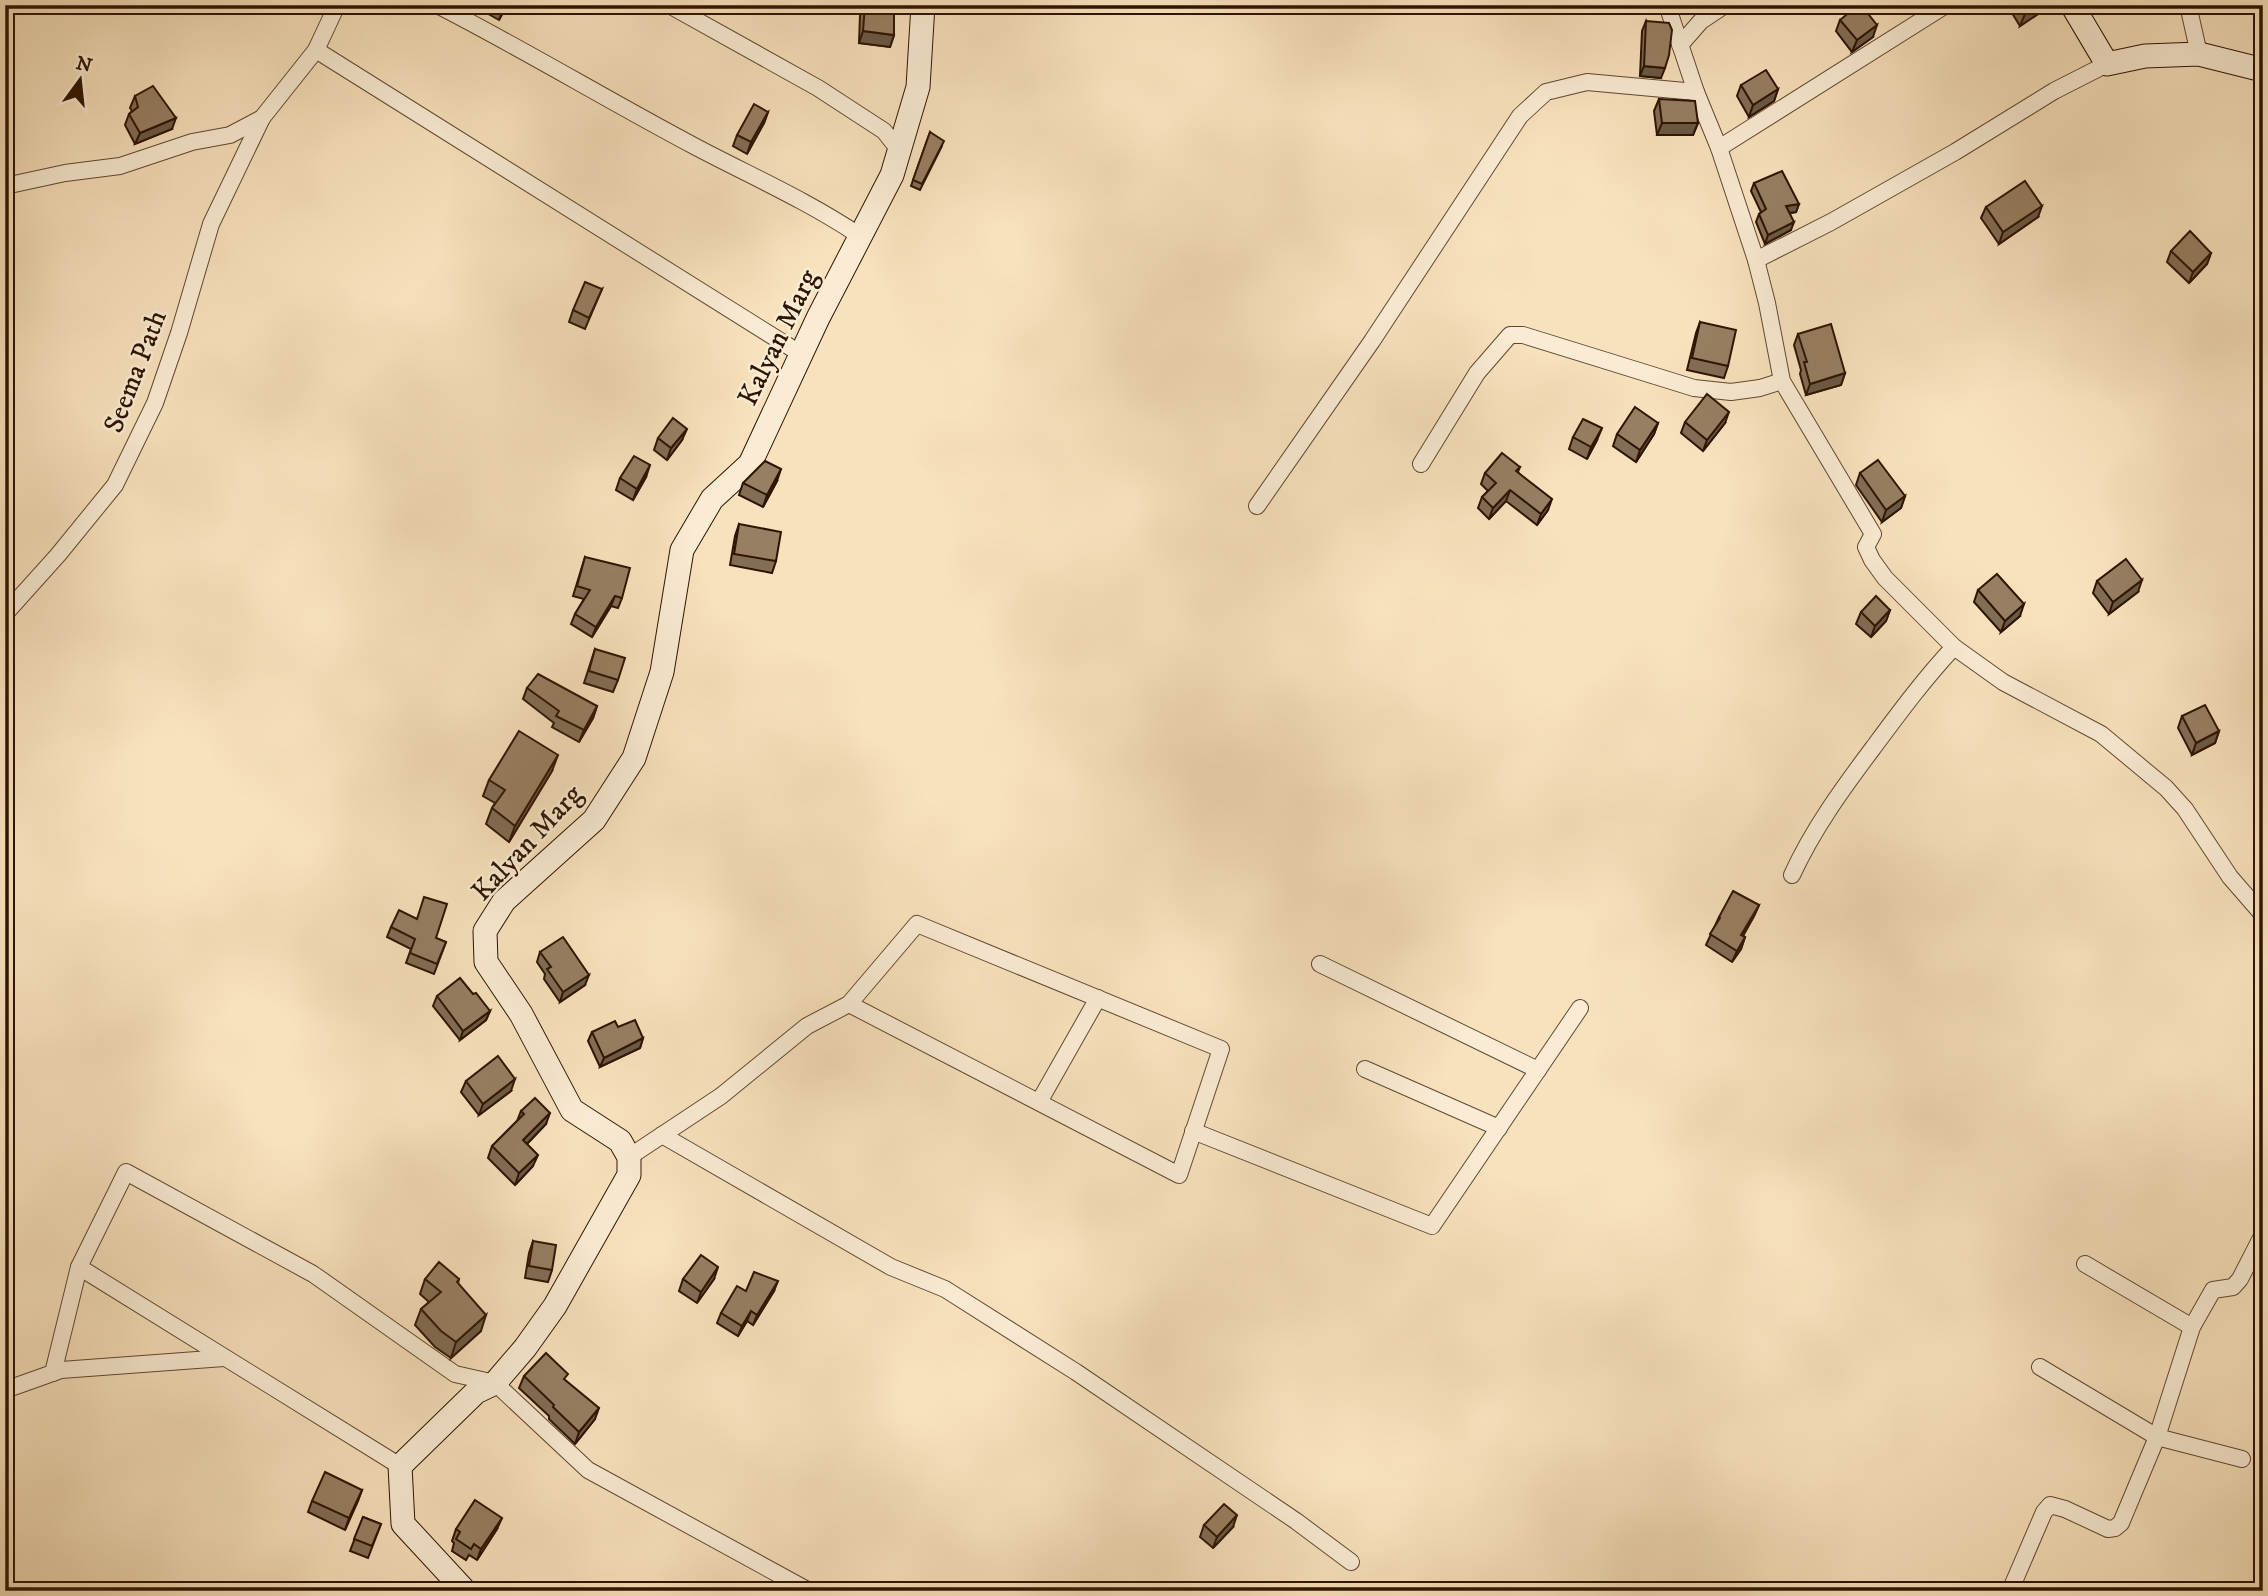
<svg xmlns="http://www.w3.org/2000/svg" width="2268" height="1596" font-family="'IM FELL DW Pica',serif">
<rect width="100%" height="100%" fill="#f8e2bd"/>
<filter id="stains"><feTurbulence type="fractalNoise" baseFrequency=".00286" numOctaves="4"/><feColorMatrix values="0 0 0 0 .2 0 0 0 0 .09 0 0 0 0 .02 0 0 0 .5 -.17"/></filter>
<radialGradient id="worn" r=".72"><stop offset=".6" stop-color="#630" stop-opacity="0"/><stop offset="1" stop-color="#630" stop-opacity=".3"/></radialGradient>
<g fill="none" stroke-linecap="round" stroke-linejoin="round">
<defs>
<g id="street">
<path d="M437,5C525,50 609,101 696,147C751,176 808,201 860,236"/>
<polyline points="669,5 818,88 884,131 899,150"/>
<polyline points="1667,5 1696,92 1719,148 1756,260 1767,303 1782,381 1873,534 1866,547 1872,560 1885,578 1954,647 2003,682 2101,734 2166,788 2185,809 2230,877 2263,915"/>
<polyline points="2188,5 2199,54"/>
<polyline points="1680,45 1701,21 1725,5"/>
<polyline points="316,50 801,354"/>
<polyline points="1719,148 1946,5"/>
<polyline points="5,186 65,173 120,166 192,142 230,135 262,118 316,50 337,5"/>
<polyline points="1756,260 1831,222 1955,152 2054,91 2107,64"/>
<polyline points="1421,464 1477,373 1510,335 1523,335 1694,388 1731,392 1760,388 1782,381"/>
<polyline points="1257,506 1372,341 1520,116 1546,92 1587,82 1696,92"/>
<polyline points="5,614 58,555 115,485 155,403 179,333 211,224 262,118"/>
<path d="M1792,875C1813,829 1843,788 1873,748C1899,713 1924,679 1954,647"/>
<polyline points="1320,964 1538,1070"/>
<polyline points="1365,1069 1499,1128"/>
<polyline points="1039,1102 1098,998"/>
<polyline points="1193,1131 1432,1226 1580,1008"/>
<polyline points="662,1135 891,1267 945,1289 1076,1372 1296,1521 1351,1562"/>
<polyline points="629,1157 721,1096 807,1026 849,1004 917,924 1221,1049 1179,1175 849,1004"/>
<polyline points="2085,1264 2192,1327"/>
<polyline points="2040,1367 2157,1437 2242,1459"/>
<polyline points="53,1373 79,1267"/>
<polyline points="5,1390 61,1370 224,1358"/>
<polyline points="400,1466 79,1267 126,1172 313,1274 455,1374 495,1383 588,1470 809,1591"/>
<polyline points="2010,1591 2044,1512 2050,1505 2065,1509 2108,1529 2115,1528 2121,1523 2157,1437 2192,1327 2213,1290 2233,1287 2240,1279 2263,1234"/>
</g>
<g id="secondary">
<polyline points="2072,5 2107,64 2145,56 2199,54 2263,70"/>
<polyline points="465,1591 403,1524 400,1466 476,1392 495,1383 525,1348 555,1306 629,1175 629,1157 620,1141 572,1110 521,1014 486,962 485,931 504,901 594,820 634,758 662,672 682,550 712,499 750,464 818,318 892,175 918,87 923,5"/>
</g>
</defs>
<!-- street casing -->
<use href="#street" stroke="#604830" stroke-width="18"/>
<!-- secondary casing -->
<use href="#secondary" stroke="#2e1401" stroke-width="25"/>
<!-- street -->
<use href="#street" stroke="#faecd4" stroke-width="16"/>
<!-- secondary -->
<use href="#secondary" stroke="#faecd4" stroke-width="23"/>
</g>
<!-- wall -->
<g fill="#826d55" stroke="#2e1401" stroke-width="2">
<polygon points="477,5 507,5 499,20 476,7"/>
<polygon points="864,5 894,5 894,35 890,47 859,43 860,15"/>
<polygon points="990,5 1009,5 1007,11"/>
<polygon points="1009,5 1032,5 1029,13"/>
<polygon points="2007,5 2048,5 2047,8 2020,26"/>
<polygon points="1840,20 1873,37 1852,52 1836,31"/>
<polygon points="1646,21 1661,78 1640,76 1642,31"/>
<polygon points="1741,85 1778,89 1774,101 1749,117 1737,96"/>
<polygon points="135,96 172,129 135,144 125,125 129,114 132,111 130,108"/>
<polygon points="1659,99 1698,123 1693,135 1657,135 1654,111"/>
<polygon points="768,112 764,123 747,154 733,146 737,135"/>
<polygon points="930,132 942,146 920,190 911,186"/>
<polygon points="1754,183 1799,204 1796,212 1790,213 1791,230 1765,244 1756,222 1759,214 1761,212 1751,191"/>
<polygon points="1986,207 2038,217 1999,244 1981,218"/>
<polygon points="2171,251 2211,253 2207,264 2189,283 2167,262"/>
<polygon points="602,289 585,329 569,322 573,310"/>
<polygon points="1700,322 1728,366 1724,378 1687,370 1696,333"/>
<polygon points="1798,334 1845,373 1841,385 1806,395 1800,374 1801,370 1794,345"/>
<polygon points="1685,422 1725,423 1703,451 1681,433"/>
<polygon points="1658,423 1654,434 1636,462 1613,446 1617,434"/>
<polygon points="1573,437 1597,440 1587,459 1569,449"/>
<polygon points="658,438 682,440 667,460 654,450"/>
<polygon points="1520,467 1518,472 1548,510 1537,525 1506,501 1489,519 1478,508 1482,497 1488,491 1481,484 1485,473"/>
<polygon points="1860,473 1905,496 1901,508 1882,522 1856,485"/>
<polygon points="646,477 633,500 616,490 620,478"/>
<polygon points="777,481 763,507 739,495 743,483"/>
<polygon points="739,524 776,561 772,573 730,565 735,536"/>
<polygon points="585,557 622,598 618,608 611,606 592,637 571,624 575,614 584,599 573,596"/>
<polygon points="2097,581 2138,592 2109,614 2093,593"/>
<polygon points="1978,590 2020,616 2001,632 1974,602"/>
<polygon points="1890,610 1886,621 1871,637 1856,624 1861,612"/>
<polygon points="595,649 618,680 613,692 584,683"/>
<polygon points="527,688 597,706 593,718 579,742 552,727 554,723 523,699"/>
<polygon points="2182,716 2219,731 2215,743 2192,755 2178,728"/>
<polygon points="552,771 509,842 486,824 492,808 495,803 483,796 489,780"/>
<polygon points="1759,905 1754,916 1743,936 1745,937 1741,949 1732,962 1706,945 1719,917"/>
<polygon points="391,927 436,938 446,942 434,974 406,963 411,949 387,937"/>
<polygon points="540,952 585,985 560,1002 544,979 545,974 537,962"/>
<polygon points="473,994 490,1011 486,1020 460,1040 433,1006 437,996"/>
<polygon points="618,1027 643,1038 640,1048 600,1067 588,1041 592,1032"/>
<polygon points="466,1081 511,1091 479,1115 461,1092"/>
<polygon points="521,1111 546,1124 527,1144 533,1166 515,1185 488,1158 492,1146 517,1121"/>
<polygon points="533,1241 552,1270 548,1282 525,1278 529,1253"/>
<polygon points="425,1279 459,1279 458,1284 481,1331 451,1358 435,1347 415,1325 421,1309 429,1302 420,1294"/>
<polygon points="683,1279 714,1279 697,1303 679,1291"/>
<polygon points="746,1291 774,1291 753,1325 747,1321 738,1336 717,1323 721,1313"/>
<polygon points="524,1376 566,1381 595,1419 575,1444 549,1419 549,1416 519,1388"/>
<polygon points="362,1490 345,1530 308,1512 312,1501"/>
<polygon points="363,1517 381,1524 368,1558 350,1551"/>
<polygon points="1204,1525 1233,1527 1213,1548 1200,1537"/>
<polygon points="456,1529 497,1529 477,1560 469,1555 466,1560 452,1551 454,1543 452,1541"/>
</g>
<!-- shaded-wall -->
<g fill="#6a5945" stroke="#2e1401" stroke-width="2">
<polygon points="505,5 507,5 499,20 503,8"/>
<polygon points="2038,5 2048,5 2047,8 2020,26 2025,14"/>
<polygon points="1877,25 1873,37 1852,52 1857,40"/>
<polygon points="863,31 894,35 890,47 859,43"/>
<polygon points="1644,66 1665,68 1661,78 1640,76"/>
<polygon points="1778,89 1774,101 1749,117 1753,105"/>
<polygon points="768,112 764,123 747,154 751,142"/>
<polygon points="176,118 172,129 135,144 140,133"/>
<polygon points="1662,123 1698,123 1693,135 1657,135"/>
<polygon points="1799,204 1796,212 1783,214 1786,206"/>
<polygon points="2042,206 2038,217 1999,244 2003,232"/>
<polygon points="1794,222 1791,230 1765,244 1768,235"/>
<polygon points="2211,253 2207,264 2189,283 2193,272"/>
<polygon points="1845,373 1841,385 1806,395 1810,384"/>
<polygon points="1729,412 1725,423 1703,451 1707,440"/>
<polygon points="1658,423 1654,434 1636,462 1640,450"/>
<polygon points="1602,428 1597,440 1587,459 1591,447"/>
<polygon points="687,429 682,440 667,460 671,448"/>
<polygon points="650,465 646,477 633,500 637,489"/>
<polygon points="781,469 777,481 763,507 767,495"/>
<polygon points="1510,490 1506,501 1489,519 1493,508"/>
<polygon points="1905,496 1901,508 1882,522 1886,510"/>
<polygon points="1552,499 1548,510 1537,525 1541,514"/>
<polygon points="2142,580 2138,592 2109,614 2113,602"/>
<polygon points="615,596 611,606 592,637 596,627"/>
<polygon points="2024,604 2020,616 2001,632 2005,621"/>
<polygon points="1890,610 1886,621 1871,637 1875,626"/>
<polygon points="597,706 593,718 579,742 584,730"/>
<polygon points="2219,731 2215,743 2192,755 2196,743"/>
<polygon points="558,755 552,771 509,842 515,826"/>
<polygon points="1759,905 1754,916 1737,946 1741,935"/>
<polygon points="1745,937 1741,949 1732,962 1737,951"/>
<polygon points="589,975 585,985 560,1002 563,992"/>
<polygon points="490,1011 486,1020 460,1040 463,1031"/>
<polygon points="643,1038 640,1048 600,1067 604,1058"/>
<polygon points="515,1079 511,1091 479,1115 483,1104"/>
<polygon points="550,1113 546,1124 519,1152 523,1140"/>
<polygon points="538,1155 533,1166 515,1185 519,1173"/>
<polygon points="718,1267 714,1279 697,1303 701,1292"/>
<polygon points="778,1281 774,1291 753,1325 757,1315"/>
<polygon points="751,1311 747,1321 738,1336 742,1326"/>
<polygon points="486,1315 481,1331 451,1358 456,1342"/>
<polygon points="599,1408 595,1419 575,1444 579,1432"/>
<polygon points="362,1490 358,1501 345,1530 349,1518"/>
<polygon points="1237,1515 1233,1527 1213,1548 1217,1537"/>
<polygon points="502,1518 497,1529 477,1560 481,1549"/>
</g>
<!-- building -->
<g fill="#977f63" stroke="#2e1401" stroke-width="2">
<polygon points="865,5 894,5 894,35 863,31"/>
<polygon points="1858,5 1861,5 1877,25 1857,40 1840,20"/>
<polygon points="2019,5 2038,5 2025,14"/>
<polygon points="1646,21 1669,23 1672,30 1669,55 1665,68 1644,66"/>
<polygon points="1766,70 1778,89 1753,105 1741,85"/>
<polygon points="153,86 176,118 140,133 129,114 138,107 135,96"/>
<polygon points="1659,99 1695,101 1698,123 1662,123"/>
<polygon points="754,104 768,112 751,142 737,135"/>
<polygon points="930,132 944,141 922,184 913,180"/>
<polygon points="1782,171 1799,204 1786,206 1794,222 1768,235 1759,214 1766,209 1754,183"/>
<polygon points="2025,181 2042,206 2003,232 1986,207"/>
<polygon points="2190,231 2211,253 2193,272 2171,251"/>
<polygon points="585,282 602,289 589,318 573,310"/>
<polygon points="1700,322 1736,330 1728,366 1692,358"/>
<polygon points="1831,324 1845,373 1810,384 1804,362 1807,362 1798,334"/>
<polygon points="1707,394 1729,412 1707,440 1685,422"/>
<polygon points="1635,407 1658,423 1640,450 1617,434"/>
<polygon points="673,418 687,429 671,448 658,438"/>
<polygon points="1583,419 1602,428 1591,447 1573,437"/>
<polygon points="1502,453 1520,467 1516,471 1552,499 1541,514 1510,490 1493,508 1482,497 1496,483 1485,473"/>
<polygon points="634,456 650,465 637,489 620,478"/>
<polygon points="1878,460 1905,496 1886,510 1860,473"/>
<polygon points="765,461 781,469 767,495 743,483"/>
<polygon points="739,524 781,532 776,561 734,554"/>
<polygon points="585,557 630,568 622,598 615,596 596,627 575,614 590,590 577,586"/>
<polygon points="2126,559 2142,580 2113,602 2097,581"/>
<polygon points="1997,574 2024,604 2005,621 1978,590"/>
<polygon points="1876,596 1890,610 1875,626 1861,612"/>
<polygon points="595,649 625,658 618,680 589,671"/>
<polygon points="538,674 597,706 584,730 556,716 559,711 527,688"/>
<polygon points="2205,705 2219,731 2196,743 2182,716"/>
<polygon points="519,731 558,755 515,826 492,808 505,790 489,780"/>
<polygon points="1733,891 1759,905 1741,935 1745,937 1737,951 1710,934 1720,918 1719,917"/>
<polygon points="424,897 447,904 436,938 446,942 437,964 410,953 415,939 391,927 399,910 417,919"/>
<polygon points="563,937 589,975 563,992 547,969 551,967 540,952"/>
<polygon points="460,978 473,994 476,993 490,1011 463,1031 437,996"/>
<polygon points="635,1020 643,1038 604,1058 592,1032 615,1021 618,1027"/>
<polygon points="498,1056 515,1079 483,1104 466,1081"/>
<polygon points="535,1098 550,1113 523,1140 538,1155 519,1173 492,1146 524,1114 521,1111"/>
<polygon points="533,1241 556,1245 552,1270 529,1266"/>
<polygon points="701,1255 718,1267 701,1292 683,1279"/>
<polygon points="439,1262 459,1279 457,1282 486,1315 456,1342 441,1331 421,1309 441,1292 425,1279"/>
<polygon points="754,1272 778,1281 757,1315 751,1311 742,1326 721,1313 737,1286 746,1291"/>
<polygon points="546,1353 568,1374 564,1379 599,1408 579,1432 553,1407 554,1405 524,1376"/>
<polygon points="325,1472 362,1490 349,1518 312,1501"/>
<polygon points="475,1500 502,1518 481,1549 474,1544 471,1549 456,1539 460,1532 456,1529"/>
<polygon points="1224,1504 1237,1515 1217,1537 1204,1525"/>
<polygon points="363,1517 381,1524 372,1546 354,1539"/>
</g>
<g text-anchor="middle" stroke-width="5" stroke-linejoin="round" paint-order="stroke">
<!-- street labels -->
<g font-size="28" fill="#2e1401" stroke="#faecd4">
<text transform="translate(777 337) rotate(-64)" y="10">Kalyan Marg</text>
<text transform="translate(134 371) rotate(-69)" y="10">Seema Path</text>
<text transform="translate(526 842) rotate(-47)" y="10">Kalyan Marg</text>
</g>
</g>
<!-- margin -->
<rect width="2268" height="1596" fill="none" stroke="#f8e2bd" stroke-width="28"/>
<rect x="7" y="7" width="2254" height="1582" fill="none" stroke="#2e1401" stroke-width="3.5"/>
<rect x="14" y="14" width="2240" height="1568" fill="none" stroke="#2e1401" stroke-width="2"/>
<!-- north arrow -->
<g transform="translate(80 80) rotate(15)" stroke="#faecd4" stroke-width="5" paint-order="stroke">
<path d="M0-5L12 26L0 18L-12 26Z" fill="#2e1401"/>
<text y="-10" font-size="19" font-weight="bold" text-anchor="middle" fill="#2e1401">N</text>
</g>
<rect width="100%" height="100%" filter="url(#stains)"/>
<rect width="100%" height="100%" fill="url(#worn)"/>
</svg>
